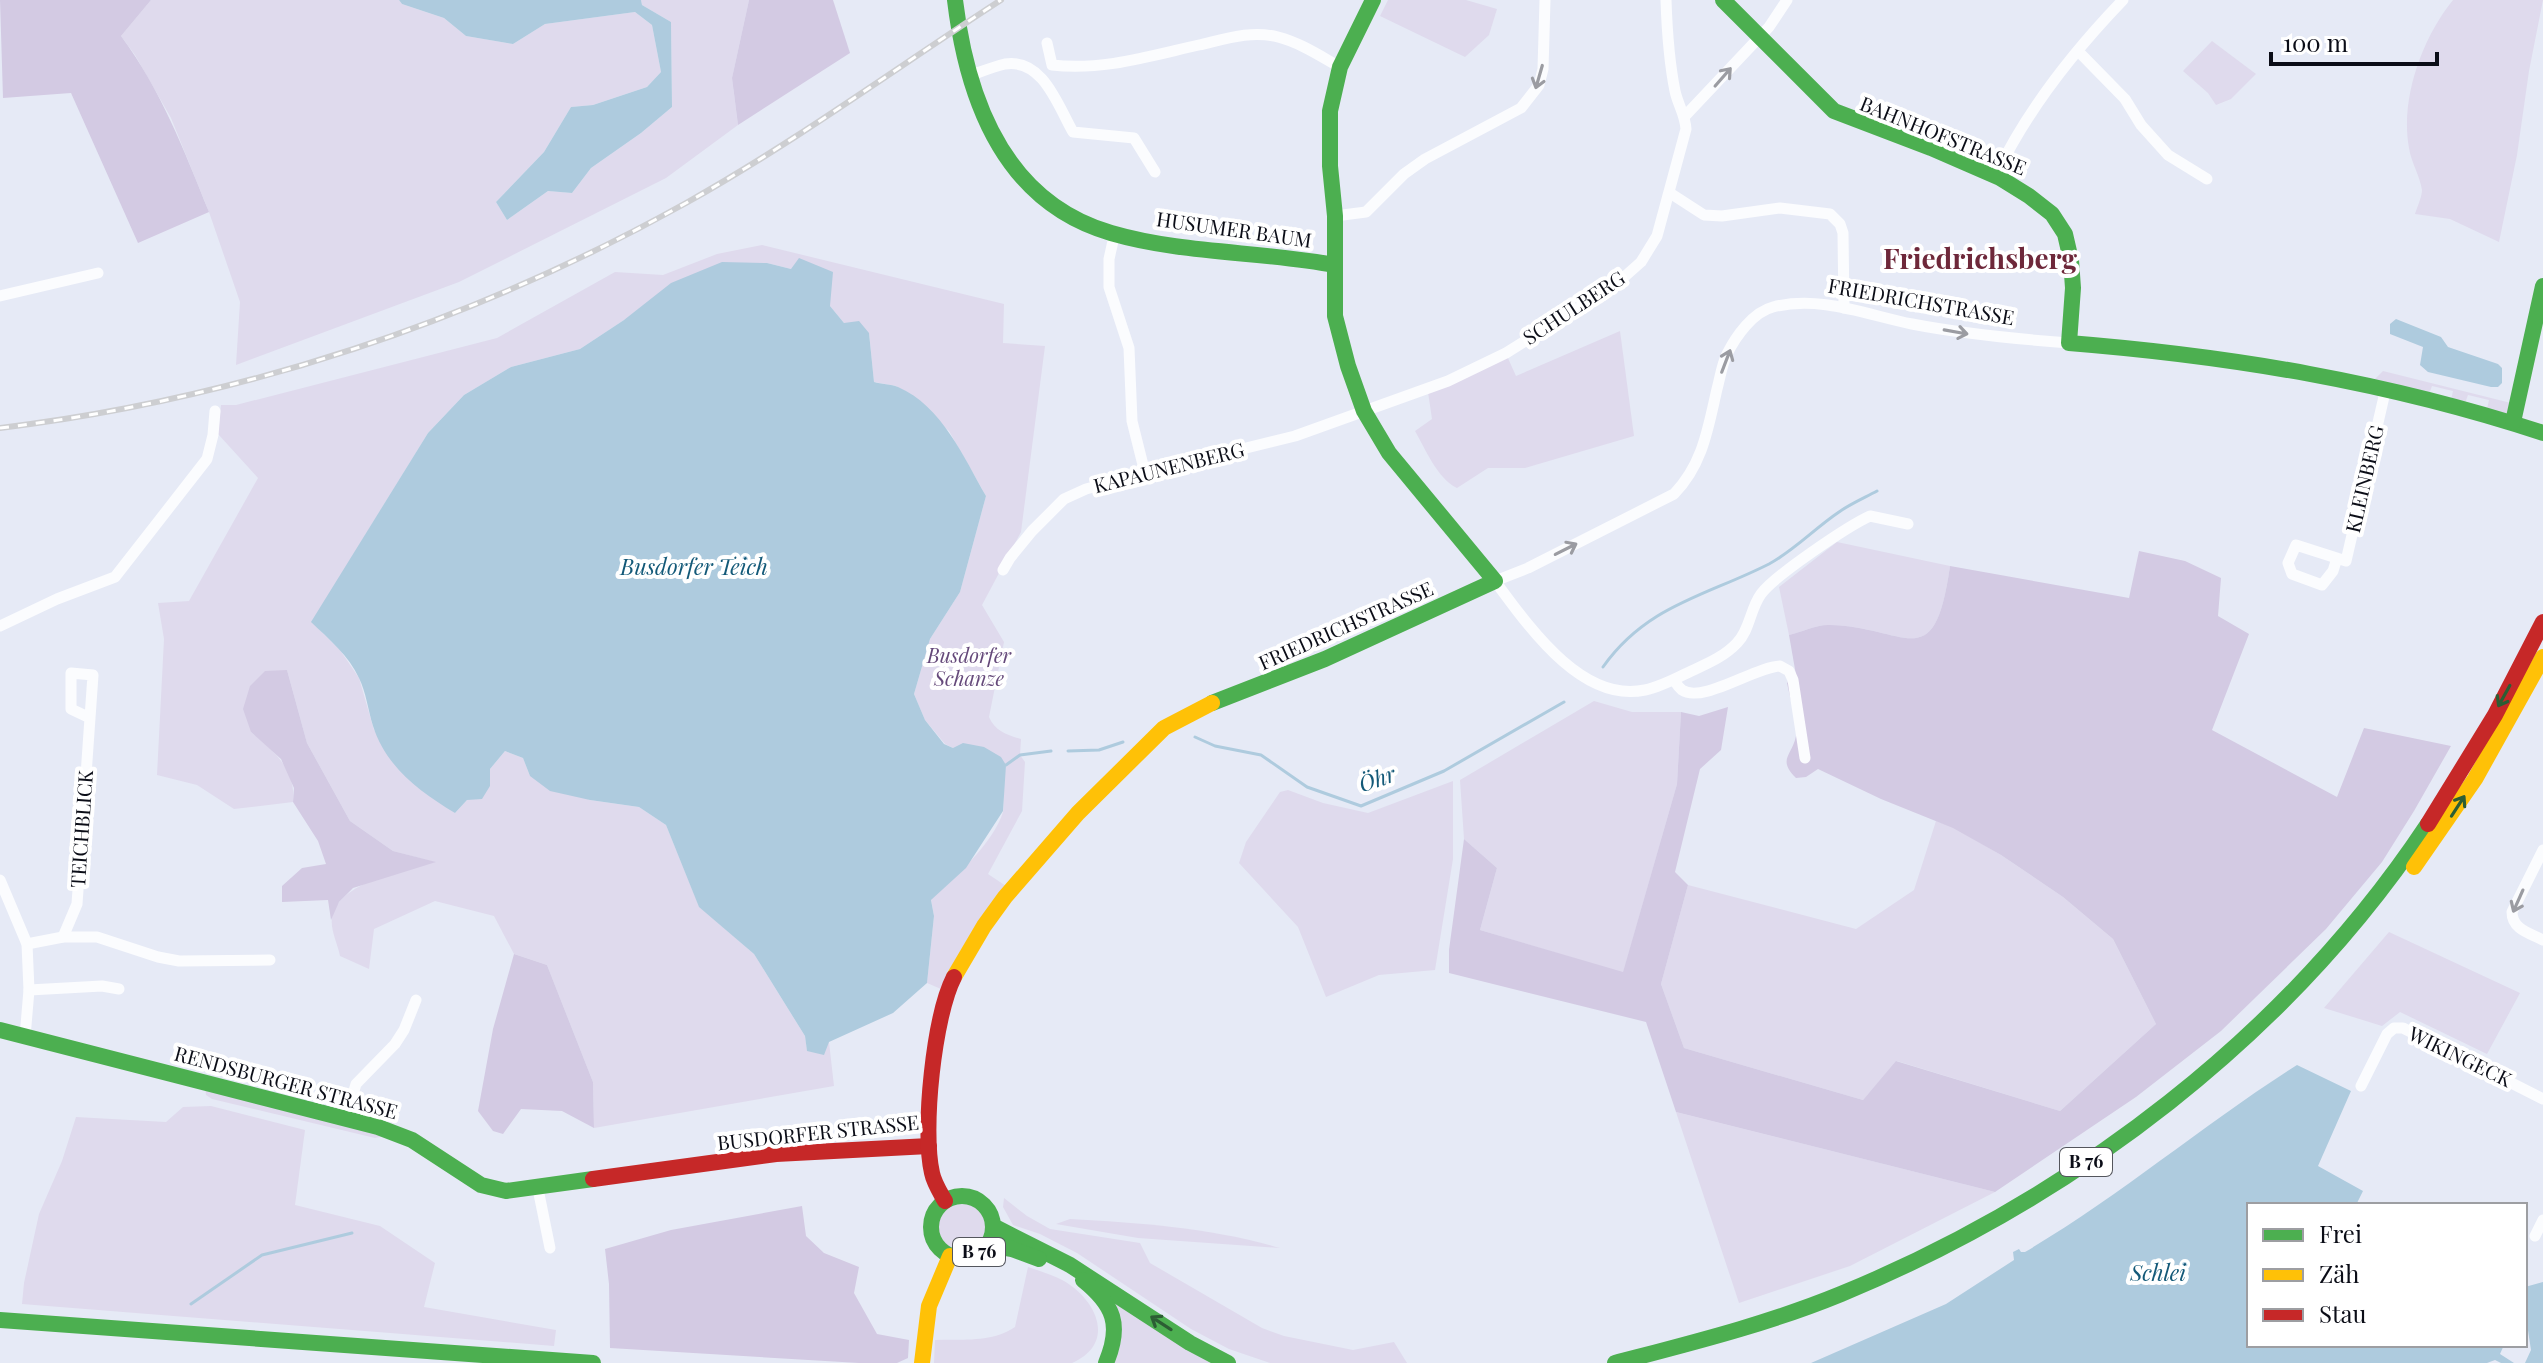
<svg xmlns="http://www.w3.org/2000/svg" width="2543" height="1363" font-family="'Playfair Display',serif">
<rect width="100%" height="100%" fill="#e6eaf6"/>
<!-- green -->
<g fill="#dfdaed">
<polygon points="151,0 399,0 402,4 444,18 466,36 513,44 545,24 635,12 652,25 661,72 647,87 593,105 571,107 544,152 496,202 507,220 548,191 572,193 591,168 641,133 672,107 671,22 642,5 641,0 749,0 732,78 738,125 666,178 459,282 236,365 240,302 209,212 171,118 135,55 121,36"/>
<polygon points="1388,0 1466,0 1497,9 1489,35 1465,57 1380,16"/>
<path d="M2453,0H2543L2529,71L2517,155L2499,242L2450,219L2415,214C2417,207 2422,197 2422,190C2420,176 2411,162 2409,148C2400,99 2422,38 2453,0Z"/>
<polygon points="2212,41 2256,74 2231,99 2216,105 2208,93 2183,71"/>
<path d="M762,245L1004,304L1003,343L1045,346L1021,532L982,605L1004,642L989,717C995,731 1007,735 1021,739L1020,755L1025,762L1022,811L988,874L1006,886L941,989L927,983L934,916L931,899C954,879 994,842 1003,812C1004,806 1003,798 1004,793L953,748L945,744L925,720L914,694L930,639L960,592L986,496L949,431L896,386L874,382L869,333L844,323L830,306L791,269L767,263L624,320L580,349L511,367L464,395L428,433L312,622L340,650L359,678L374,730L455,813L467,800L490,786V769L505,751L523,758L530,776L590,800L639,807L666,825L699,906L754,954L805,1036L807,1050L829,1042L834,1086L594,1128L593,1082L547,965L514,954L494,916L435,901L374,929L369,969L340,956C338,945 330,929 332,918C339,881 403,872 434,862L393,851L350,821L307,743L287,670L251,732C274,752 296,768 293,802L234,809L197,785L157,775L164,639L158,603L189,601L258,478L218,434L221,405H236L497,338L615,272L663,275L717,254Z"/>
<path d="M1620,331L1634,436L1525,468H1488L1457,488C1437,478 1426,450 1415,431L1432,419L1428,392L1507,356L1516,376Z"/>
<polygon points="2383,371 2515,404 2511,415 2487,409 2489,400 2468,395 2465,403 2451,400 2453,391 2432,386 2429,394 2374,380"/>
<path d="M1837,542L1950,566C1934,678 1908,627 1830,625C1817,624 1802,632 1789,635L1779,587Z"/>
<polygon points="1594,701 1632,712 1681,712 1677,784 1623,973 1480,930 1497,868 1464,839 1460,780"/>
<polygon points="1453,781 1453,859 1435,970 1379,975 1326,997 1298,927 1239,863 1246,842 1280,792 1288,790 1323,803 1368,813"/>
<polygon points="1936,821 1953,827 2001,855 2063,897 2113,939 2156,1024 2060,1111 1897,1061 1863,1100 1684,1048 1661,984 1688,885 1856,929 1914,890"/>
<polygon points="2389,932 2520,993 2487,1054 2400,1012 2382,1026 2324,1008"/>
<polygon points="205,1087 385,1136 375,1138 212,1099 206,1095"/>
<polygon points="211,1106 305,1130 295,1205 380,1226 435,1263 424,1307 556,1330 554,1346 22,1304 24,1283 39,1214 62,1161 76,1117 166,1122 183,1107"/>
<polygon points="1676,1112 1995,1192 1850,1266 1739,1303"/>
<polygon points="1004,1198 1027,1216 1050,1229 1140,1243 1150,1263 1262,1328 1284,1336 1353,1350 1394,1342 1407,1363 1270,1363 1229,1349 1191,1329 1077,1253 1040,1234 1013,1225 1003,1207"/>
<circle cx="962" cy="1227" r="24"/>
<path d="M1070,1219C1141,1223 1212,1228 1280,1248L1138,1238L1056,1224Z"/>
<path d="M1028,1267C1040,1271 1053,1275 1064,1281C1098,1301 1116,1344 1072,1363H934L935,1340C962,1339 991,1343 1015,1327Z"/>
<polygon points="1114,1300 1210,1363 1112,1363"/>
</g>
<!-- forest -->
<g fill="#d3cae3">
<path d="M0,0H151L121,36C161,90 184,150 209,212L138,243L71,93L3,98Z"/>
<polygon points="749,0 833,0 850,53 738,125 732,78"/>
<path d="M2139,551L2185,561L2221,578L2218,616L2249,634L2212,730L2337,797L2364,728L2451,746L2414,811L2382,862L2326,929L2221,1031L2136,1097L1995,1192L1676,1112L1646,1022L1449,973V950L1464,839L1497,868L1480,930L1623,972L1677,784L1681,712L1699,716L1728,707L1721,750L1700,769L1675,872L1688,885L1661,984L1684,1048L1863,1100L1896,1061L2060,1111L2156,1024L2113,939L2063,897L2001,855L1953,828L1881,799L1818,769L1806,777L1796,778C1777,759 1792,756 1796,736C1798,721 1790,699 1787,683L1796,675L1789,635C1802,632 1817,624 1830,625C1908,627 1934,678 1950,566L2129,598Z"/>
<polygon points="287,670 307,743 350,821 393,851 436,862 353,888 339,902 331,920 328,900 282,902 282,886 302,868 326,864 318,841 293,802 294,788 281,759 251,732 243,709 250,686 265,671"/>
<polygon points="514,954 547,965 593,1082 594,1128 562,1111 521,1109 503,1134 493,1131 478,1111 493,1029"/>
<polygon points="802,1206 806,1236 824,1253 859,1267 854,1293 877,1334 909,1340 908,1358 897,1363 859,1363 610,1348 609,1284 605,1249 671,1230"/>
</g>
<!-- water -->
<g fill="#aecbde">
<polygon points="399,0 641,0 642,5 671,22 672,107 641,133 591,168 572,193 548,191 507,220 496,202 544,152 571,107 593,105 647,87 661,72 652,25 635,12 545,24 513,44 466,36 444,18 402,4"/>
<path d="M799,258L833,272L830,306L844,323L859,321L869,333L874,382C881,384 891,384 898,387C942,406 964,458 986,496L960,592L930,639L914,694L925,720L944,744L953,748L963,743L984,747L1001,757L1006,765L1003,811L966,868L931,900L934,916L927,983L893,1013L829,1042L824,1055L807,1051L805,1036L754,954L699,907L666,825L639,807L590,800L550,791L530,776L523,758L505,751L490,769V786L482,799L467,800L455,813C420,792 386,767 373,726C368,710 366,692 359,678C349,656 329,639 311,622L428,433L464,395L511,367L580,349L624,320L671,283L722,262L767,263L791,269Z"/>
<polygon points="2396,319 2441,337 2448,347 2498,364 2502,368 2502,383 2498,387 2491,387 2428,372 2420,365 2423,347 2390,334 2390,324"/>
<path d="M2297,1065L2351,1091L2318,1166L2363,1191L2356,1205H2249V1345H2525V1287L2543,1282V1363H2501L2495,1360L2487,1363H1811L1946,1304L2014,1260L2013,1252L2019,1249L2021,1252H2025C2120,1196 2204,1124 2297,1065Z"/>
</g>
<!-- pier -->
<polygon fill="#e6eaf6" points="2525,1311 2531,1350 2525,1363 2514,1363 2500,1354 2504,1345 2525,1345"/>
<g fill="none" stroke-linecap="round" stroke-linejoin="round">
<!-- stream -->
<g stroke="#aecbde" stroke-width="3">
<path d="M1603,667C1647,605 1706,596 1769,564C1795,550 1815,528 1839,512C1850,504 1864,498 1877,491"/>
<polyline points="1195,737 1215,746 1261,755 1307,787 1361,806 1444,771 1564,702"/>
<polyline points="1068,751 1099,750 1123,742"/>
<polyline points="1006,765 1020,755 1051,751"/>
<polyline points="191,1304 262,1255 352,1233"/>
</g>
<!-- street -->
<g stroke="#fbfcfe" stroke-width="11">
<path d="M1047,43L1052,65C1102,71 1150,56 1199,45C1225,39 1251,30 1278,37C1301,43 1320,56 1340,67"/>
<polyline points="2078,51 2125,99 2141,125 2168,155 2207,179"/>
<path d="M968,76C980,72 993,67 1005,64C1043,58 1058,106 1073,132L1134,138L1155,172"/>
<polyline points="1685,116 1769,27 1787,0"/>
<path d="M1996,175C2027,110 2073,52 2123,0"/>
<polyline points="1670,193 1704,215 1722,216 1780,208 1830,214 1840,224 1843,233 1844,308"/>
<polyline points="1335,216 1366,212 1404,174 1425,159 1521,108 1539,85 1543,69 1545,0"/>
<polyline points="1115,232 1109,259 1109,287 1129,348 1132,421 1145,473"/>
<polyline points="0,296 98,273"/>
<path d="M1908,524L1870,516C1848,526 1774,576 1761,594C1750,609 1750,630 1737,643C1723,658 1704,665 1685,674C1673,680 1659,687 1645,690C1581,704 1527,624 1495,581L1528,568L1674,494C1703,464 1708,428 1717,389C1720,378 1722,364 1727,354C1736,336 1753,312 1773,307C1820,295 1867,315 1912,324C1964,334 2016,339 2069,343"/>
<polyline points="2337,558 2333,571 2322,585 2292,574 2288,563 2296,545 2346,561 2386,388"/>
<path d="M1003,570L1010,558L1032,531L1064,499L1086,489L1145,473L1295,436L1448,381L1506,353L1614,286L1641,262L1657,236L1686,129C1685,114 1678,105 1675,91C1669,61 1667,31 1666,0"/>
<polyline points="0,626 57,599 115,577 207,459 213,435 215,411"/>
<path d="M1674,680C1676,683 1678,687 1682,690C1702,704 1755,667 1780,666L1789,671L1793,680L1805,758"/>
<path d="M2543,850L2512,912C2512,929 2529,933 2543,940"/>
<polyline points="0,880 27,944 29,990 25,1037"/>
<polyline points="63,937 77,904 93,675 71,673 71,709 90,718"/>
<polyline points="27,944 63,937 97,937 158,957 179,961 270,960"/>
<polyline points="29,990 102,986 119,989"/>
<polyline points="2361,1086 2387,1034 2394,1028 2403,1028 2543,1099"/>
<polyline points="346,1118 356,1084 395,1044 404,1030 416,1000"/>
<polyline points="538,1189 550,1248"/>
<polyline points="2535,1236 2543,1220"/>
</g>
<!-- fast -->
<g stroke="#4caf50" stroke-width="16">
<path d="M955,0C967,100 1004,202 1111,233C1183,254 1261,251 1334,265"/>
<path d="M1723,0L1834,111L1931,148L2000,178L2029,196L2052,214L2065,234L2071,260L2073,288L2069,343C2231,356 2388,382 2543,433"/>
<polyline points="2513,422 2543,286"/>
<polyline points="1212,703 1325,659 1495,581 1389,453 1364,411 1348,366 1335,316 1335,216 1330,166 1330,111 1340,67 1373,0"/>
<polyline points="0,1030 378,1127 412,1140 481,1185 506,1191 593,1179"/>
<circle cx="962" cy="1227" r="31"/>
<polyline points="993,1226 1070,1265 1190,1343 1228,1363"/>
<polyline points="985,1248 989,1245 1012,1249 1039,1259"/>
<path d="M1083,1280C1114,1305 1122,1325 1106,1363"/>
<polyline points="0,1320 593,1363"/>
<path d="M1615,1363C1691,1343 1768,1324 1841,1294C2074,1198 2288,1035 2428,824"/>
</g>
<!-- slow -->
<g stroke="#ffc107" stroke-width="16">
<polyline points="2414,867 2475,779 2543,657"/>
<polyline points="954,977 984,926 1005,897 1078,813 1164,728 1212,703"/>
<polyline points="922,1363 929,1306 950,1256"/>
</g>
<!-- jam -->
<g stroke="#c62828" stroke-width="16">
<polyline points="2428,824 2495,715 2543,622"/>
<polyline points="593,1179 776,1154 929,1146"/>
<path d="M945,1201C940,1192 934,1183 932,1173C922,1130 934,1016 954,977"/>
</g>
<defs>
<path id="rail" d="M0,428C241,399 474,321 686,203C795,142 896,68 1001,0"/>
</defs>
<!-- rail casing -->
<use href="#rail" stroke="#cdced1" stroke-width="6"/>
<!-- rail -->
<use href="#rail" stroke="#fff" stroke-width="3" stroke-dasharray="9" stroke-linecap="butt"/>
</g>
<!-- one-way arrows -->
<defs><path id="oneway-shaft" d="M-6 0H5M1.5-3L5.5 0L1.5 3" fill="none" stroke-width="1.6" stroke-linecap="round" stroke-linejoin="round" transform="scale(2)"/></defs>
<g stroke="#9b9ca2">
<use href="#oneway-shaft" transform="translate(1539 77) rotate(106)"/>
<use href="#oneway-shaft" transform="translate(1723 77) rotate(-49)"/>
<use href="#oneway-shaft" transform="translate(1956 332) rotate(10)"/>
<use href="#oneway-shaft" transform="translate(1726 361) rotate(-69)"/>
<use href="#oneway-shaft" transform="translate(1566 549) rotate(-27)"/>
<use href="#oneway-shaft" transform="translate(2518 901) rotate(114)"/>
</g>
<g stroke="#2c5e34">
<use href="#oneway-shaft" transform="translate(2504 696) rotate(119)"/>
<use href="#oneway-shaft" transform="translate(2458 806) rotate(-57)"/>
<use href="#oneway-shaft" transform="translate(1161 1323) rotate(-147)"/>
</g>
<g text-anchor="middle" stroke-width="8" stroke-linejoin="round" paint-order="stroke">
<!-- shield labels -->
<g fill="#fff" stroke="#54565d" stroke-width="2">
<rect x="2060" y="1148" width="52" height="28" rx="6"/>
<rect x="953" y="1238" width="52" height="28" rx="6"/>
</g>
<g font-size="18" font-weight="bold" fill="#0b0d17">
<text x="2086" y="1168">B 76</text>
<text x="979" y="1258">B 76</text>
</g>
<!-- street labels -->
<g font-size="20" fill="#0b0d17" stroke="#fff">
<text transform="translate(1943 136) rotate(22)" y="7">BAHNHOFSTRASSE</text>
<text transform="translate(1234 230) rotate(8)" y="7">HUSUMER BAUM</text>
<text transform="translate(1921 302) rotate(10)" y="7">FRIEDRICHSTRASSE</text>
<text transform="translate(1574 308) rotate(-33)" y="7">SCHULBERG</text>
<text transform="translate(1169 468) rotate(-14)" y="7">KAPAUNENBERG</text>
<text transform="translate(2365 479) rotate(-77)" y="7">KLEINBERG</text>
<text transform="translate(1346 626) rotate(-24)" y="7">FRIEDRICHSTRASSE</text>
<text transform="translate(82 829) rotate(-86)" y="7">TEICHBLICK</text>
<text transform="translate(2460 1057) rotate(26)" y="7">WIKINGECK</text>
<text transform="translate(286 1083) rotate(15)" y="7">RENDSBURGER STRASSE</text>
<text transform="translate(818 1133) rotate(-6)" y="7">BUSDORFER STRASSE</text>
</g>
<!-- park labels -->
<g font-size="20" font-style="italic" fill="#65497a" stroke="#fff">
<text x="969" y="663">Busdorfer<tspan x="969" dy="23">Schanze</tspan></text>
</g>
<!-- water labels -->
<g font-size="22" font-style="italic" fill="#135978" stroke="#fff">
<text x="694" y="575">Busdorfer Teich</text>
<text transform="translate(1377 779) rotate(-19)" y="8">Öhr</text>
<text x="2158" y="1281">Schlei</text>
</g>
<!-- district labels -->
<g font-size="28" font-weight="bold" fill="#6e283a" stroke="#fff">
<text x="1980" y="269">Friedrichsberg</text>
</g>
</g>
<!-- legend -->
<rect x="2247" y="1203" width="280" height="144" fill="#ffffff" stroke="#9d9ea2" stroke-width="2"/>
<rect x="2263" y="1229" width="40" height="12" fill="#4caf50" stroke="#9d9ea2" stroke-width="2"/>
<text x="2319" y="1243" font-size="24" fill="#0b0d17">Frei</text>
<rect x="2263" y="1269" width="40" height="12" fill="#ffc107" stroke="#9d9ea2" stroke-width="2"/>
<text x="2319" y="1283" font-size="24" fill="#0b0d17">Zäh</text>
<rect x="2263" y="1309" width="40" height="12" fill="#c62828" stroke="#9d9ea2" stroke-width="2"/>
<text x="2319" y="1323" font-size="24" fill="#0b0d17">Stau</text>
<!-- scale -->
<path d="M2271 52v12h166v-12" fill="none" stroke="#0b0d17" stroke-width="4"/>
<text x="2283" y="52" font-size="24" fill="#0b0d17" stroke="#ffffff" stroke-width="6" paint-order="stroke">100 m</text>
</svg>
